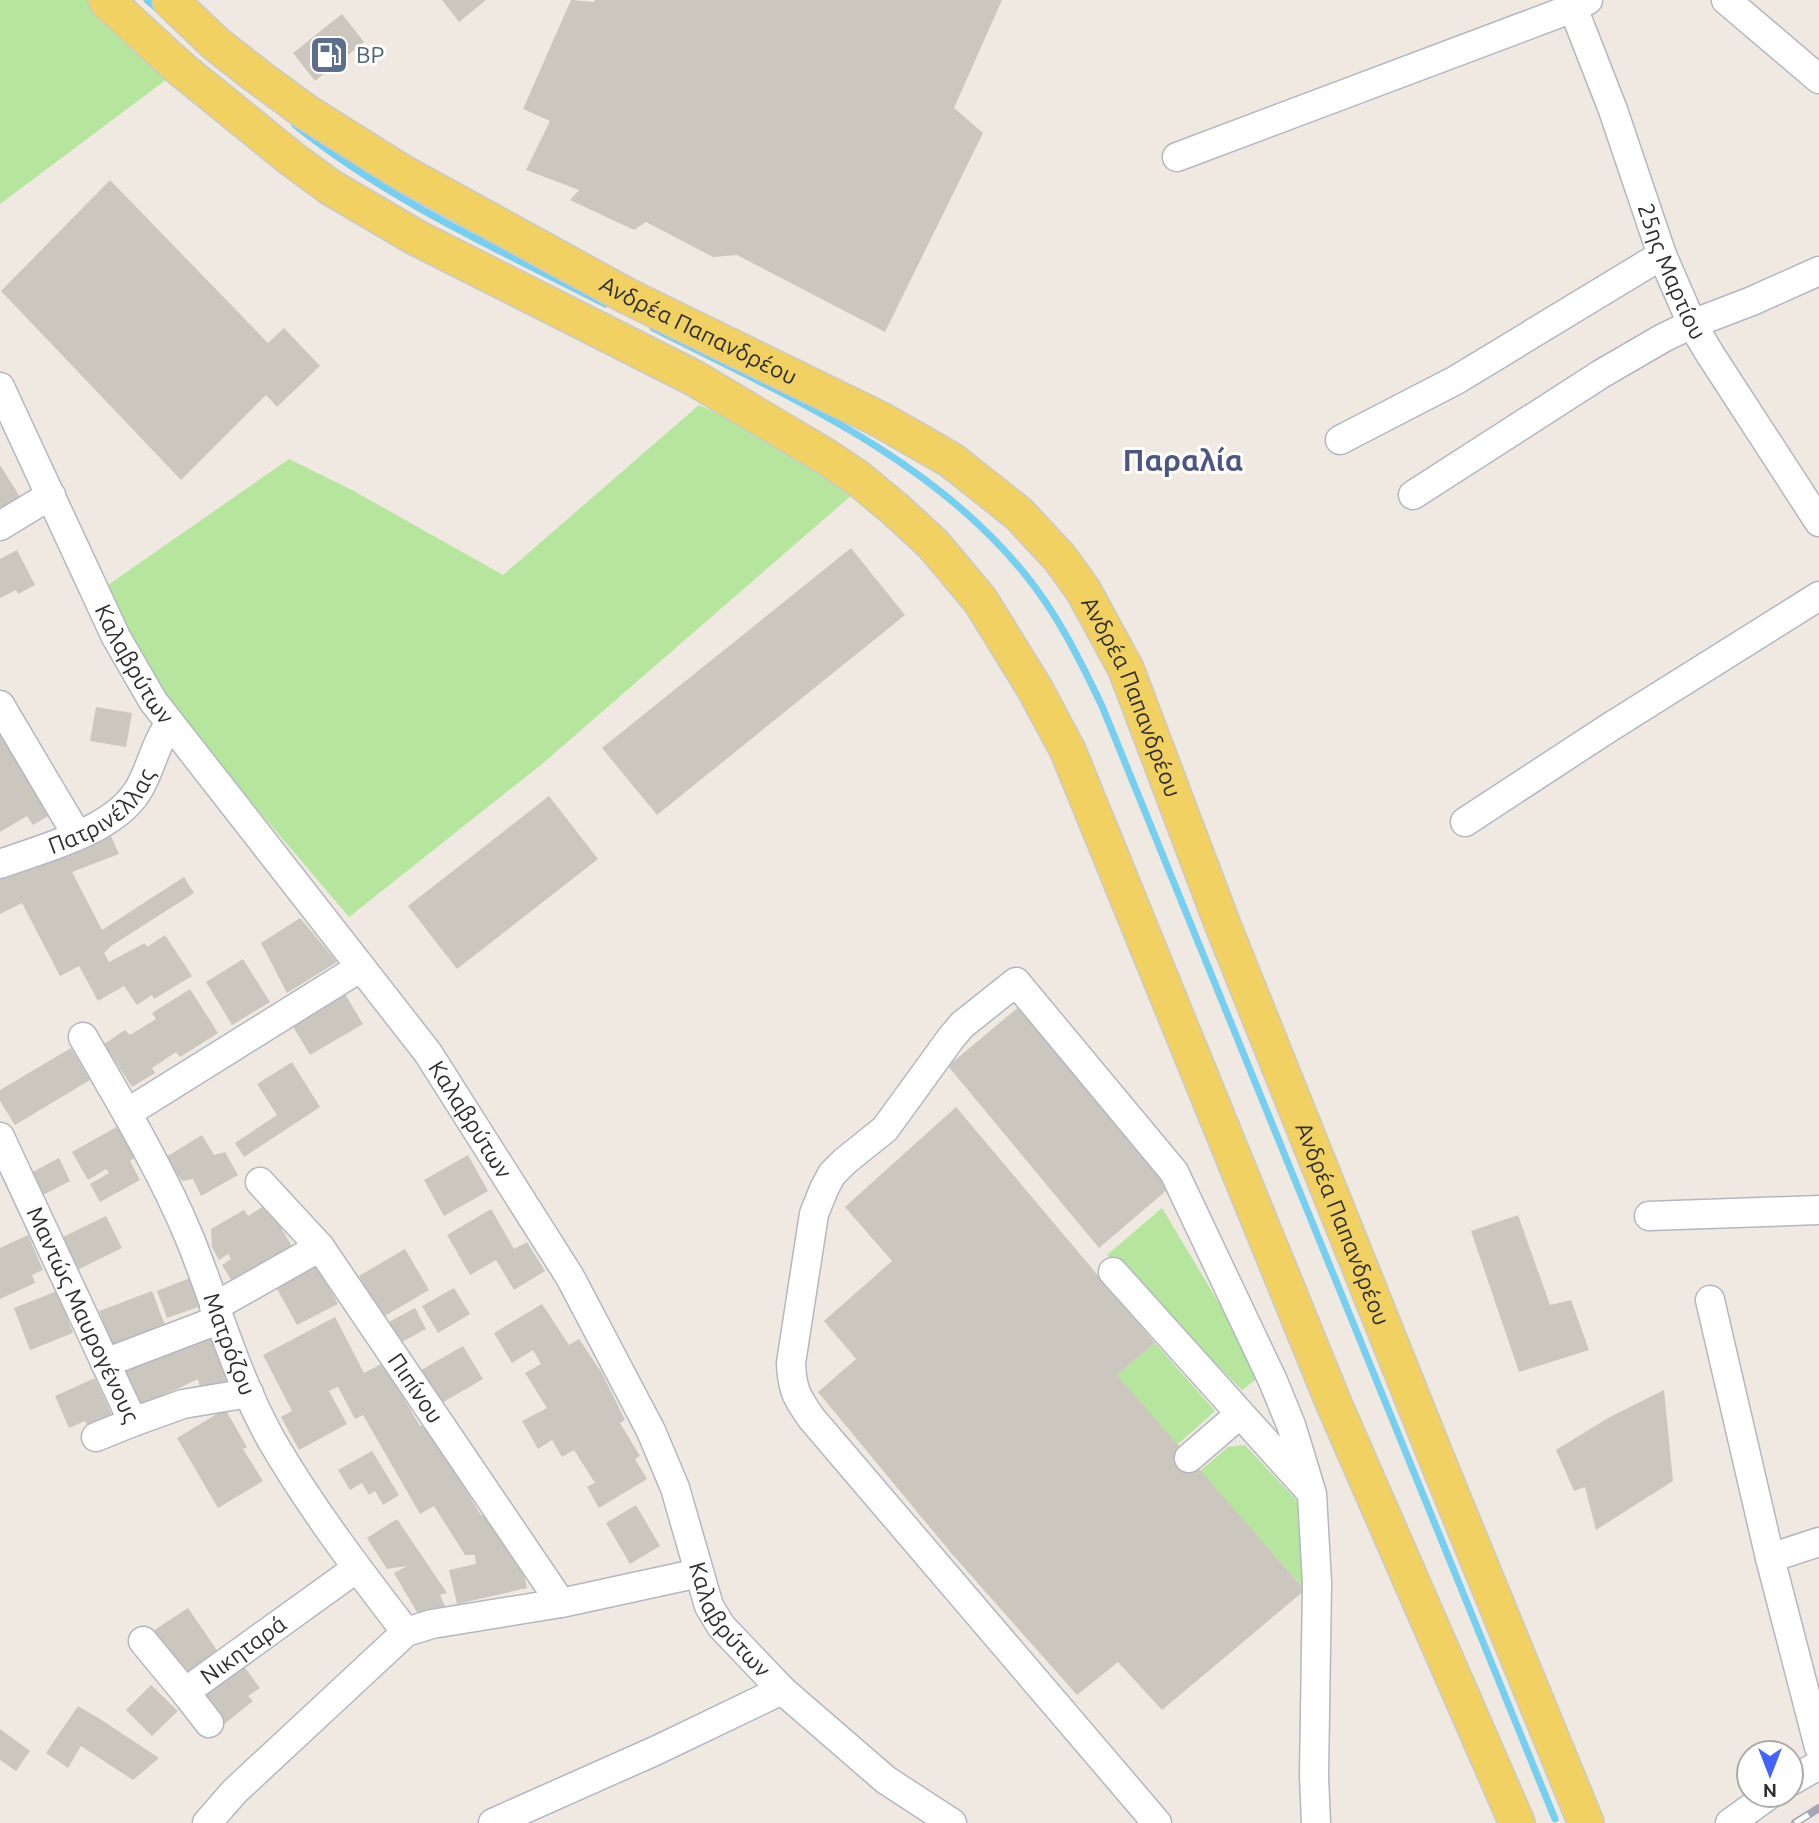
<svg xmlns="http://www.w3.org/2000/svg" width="1819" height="1823" font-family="Ubuntu,sans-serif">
<rect width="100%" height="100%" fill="#efe9e1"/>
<!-- grass -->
<g fill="#b6e59e">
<polygon points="0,0 90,0 171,76 0,204"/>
<polygon points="699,405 738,423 853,494 542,764 349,917 212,756 176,708 156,680 129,633 108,585 289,459 352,490 503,575"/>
<polygon points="1162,1208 1262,1375 1242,1390 1107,1255"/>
<polygon points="1155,1343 1215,1411 1177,1445 1117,1375"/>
<polygon points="1245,1445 1299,1503 1302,1586 1200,1471 1228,1447"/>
</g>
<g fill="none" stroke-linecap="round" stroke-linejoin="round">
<!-- stream -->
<g stroke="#75cff0" stroke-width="7">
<polyline points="147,0 160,11"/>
<path d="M295,125C388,200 499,250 605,304"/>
<path d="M653,328C786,396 928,455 1024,573C1057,613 1080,660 1102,706L1555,1819"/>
</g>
</g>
<!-- building -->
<g fill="#cbc7bf">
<polygon points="442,0 486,0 459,22"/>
<polygon points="571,0 594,2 595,0 1002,0 954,108 983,133 885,332 737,255 713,257 646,222 634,230 570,200 579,190 526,170 550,121 523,109"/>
<polygon points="342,14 364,42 315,81 293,53"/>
<polygon points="110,180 268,343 284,328 320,366 277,407 266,395 181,480 1,291"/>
<polygon points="0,465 20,497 0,509"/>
<polygon points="851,548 905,615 657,815 602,748"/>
<polygon points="17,550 35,585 18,594 16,590 0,598 0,559"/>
<polygon points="96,707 132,713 126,747 90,741"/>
<polygon points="0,721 55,812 33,825 27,816 0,832"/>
<polygon points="549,796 598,859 457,969 408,906"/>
<polygon points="109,832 119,854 72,872 102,930 184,877 194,893 111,946 104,953 109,962 145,943 147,947 165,935 192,976 154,999 152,995 137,1005 124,986 98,1001 79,966 60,976 22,903 0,914 0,876"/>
<polygon points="300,918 337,962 287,993 261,943"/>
<polygon points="243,959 270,1002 232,1025 206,982"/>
<polygon points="190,989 218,1033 180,1057 176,1052 152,1068 155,1073 132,1087 104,1044 125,1030 130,1035 156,1019 152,1013"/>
<polygon points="345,994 363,1024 310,1055 292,1025"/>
<polygon points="1021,1005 1174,1184 1099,1248 948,1066"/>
<polygon points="71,1048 90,1080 15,1125 0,1101 0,1090"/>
<polygon points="292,1062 320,1107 244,1157 235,1143 277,1115 257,1084"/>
<polygon points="956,1107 1155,1343 1117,1375 1305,1590 1162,1710 1118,1662 1077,1695 952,1554 818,1392 856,1359 824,1321 892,1261 845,1207"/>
<polygon points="120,1125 138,1156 130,1161 140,1180 100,1202 90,1184 109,1173 106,1169 88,1180 72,1152"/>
<polygon points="202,1135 214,1155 225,1152 238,1175 201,1196 193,1179 182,1181 166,1157"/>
<polygon points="468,1155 488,1191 444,1216 424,1180"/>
<polygon points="59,1158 70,1181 39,1197 27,1175"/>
<polygon points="267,1204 293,1248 233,1283 222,1265 231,1259 228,1254 219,1260 212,1247 211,1229 244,1210 248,1216"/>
<polygon points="491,1209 514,1249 527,1242 545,1271 514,1290 496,1260 470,1275 447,1235"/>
<polygon points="1518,1215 1550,1305 1571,1300 1589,1350 1519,1372 1471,1231"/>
<polygon points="106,1216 122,1248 75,1271 59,1239"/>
<polygon points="28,1235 43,1270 32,1275 35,1283 0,1299 0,1248"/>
<polygon points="405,1249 429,1290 383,1317 359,1276"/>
<polygon points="317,1265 338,1304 297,1325 276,1287"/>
<polygon points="190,1278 201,1306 167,1318 157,1291"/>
<polygon points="454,1288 470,1314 438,1333 422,1306"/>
<polygon points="57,1291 73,1333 30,1350 14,1308"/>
<polygon points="152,1291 166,1328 113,1348 99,1311"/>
<polygon points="542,1304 569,1345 579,1339 602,1373 625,1420 620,1423 640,1456 635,1459 647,1479 599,1508 587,1487 595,1483 574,1450 562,1457 552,1440 538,1449 522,1421 547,1408 525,1373 541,1364 533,1350 512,1363 494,1333"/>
<polygon points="415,1308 426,1329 398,1344 387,1323"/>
<polygon points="335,1317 364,1373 383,1363 420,1426 426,1425 481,1515 487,1516 522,1562 527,1588 457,1604 449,1570 476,1564 475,1555 465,1555 434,1506 420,1514 363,1415 355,1419 338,1387 329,1391 347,1424 299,1450 281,1417 292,1411 263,1355"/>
<polygon points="211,1339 233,1385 201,1392 198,1379 141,1406 123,1369 169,1347"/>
<polygon points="463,1346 483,1379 435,1407 416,1373"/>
<polygon points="95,1378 115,1422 91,1433 85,1421 69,1428 55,1396"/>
<polygon points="1664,1390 1673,1481 1596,1530 1585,1487 1574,1491 1556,1450 1608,1418"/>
<polygon points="225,1409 247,1447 243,1449 263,1481 218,1508 177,1438"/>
<polygon points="372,1451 399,1495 383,1505 375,1491 369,1495 362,1483 350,1490 338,1470"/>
<polygon points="636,1505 660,1546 630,1564 606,1523"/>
<polygon points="397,1519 447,1593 440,1595 446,1608 418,1614 394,1573 407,1566 387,1569 367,1538"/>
<polygon points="188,1608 218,1652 183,1675 153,1631"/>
<polygon points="243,1665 260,1688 248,1696 253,1701 223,1725 198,1693"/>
<polygon points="151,1685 178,1711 152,1736 126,1710"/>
<polygon points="78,1706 100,1719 159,1758 133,1780 81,1746 68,1768 46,1753"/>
<polygon points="0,1729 30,1751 16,1771 0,1760"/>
</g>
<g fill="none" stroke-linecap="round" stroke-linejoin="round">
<defs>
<g id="minor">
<path id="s1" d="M1570,0L1613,110L1662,255L1692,324L1710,354L1819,522"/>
<polyline points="1726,0 1819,79"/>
<polyline points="1177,157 1573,8 1588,0"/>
<path id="s2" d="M0,387L116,637L153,701L428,1053L570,1277L651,1431L675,1488L709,1606L721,1626L782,1690L886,1780L952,1823"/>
<polyline points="1340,440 1456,380 1662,255"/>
<polyline points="1413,495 1601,374 1663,338 1692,324 1752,301 1819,271"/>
<polyline points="0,526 51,495"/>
<polyline points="0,705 77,835"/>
<polyline points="1465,822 1607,729 1819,596"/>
<path id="s3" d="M0,864C43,848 111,832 137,792C151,771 154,744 170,724"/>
<path id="s4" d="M83,1037C121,1103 161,1169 190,1239C217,1306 236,1377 272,1441C311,1508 359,1571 406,1632"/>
<polyline points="127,1113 361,967"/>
<path id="s5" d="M0,1137L133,1422L183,1404L249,1393"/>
<path id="s6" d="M260,1182L320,1247L561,1603"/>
<polyline points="1649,1216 1819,1210"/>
<polyline points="1113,1272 1308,1489"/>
<polyline points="1710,1300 1770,1558 1819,1747"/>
<polyline points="214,1307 320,1247"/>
<polyline points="105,1363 218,1320"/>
<polyline points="96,1437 133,1422"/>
<polyline points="1189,1458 1240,1414"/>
<polyline points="1770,1558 1819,1542"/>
<path id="s7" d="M143,1641L185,1692L357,1568"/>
<polyline points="185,1692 209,1723"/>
<polyline points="1791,1781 1819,1765"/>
<polyline points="207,1823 235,1791 406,1632 432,1624 561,1603 699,1573"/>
<polyline points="493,1823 657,1750 782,1690"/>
<path d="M1157,1823L812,1419C797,1398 792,1390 791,1363L814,1214L824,1189L832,1174L845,1161L885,1129L951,1038L962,1025L1016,982L1174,1172L1273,1381L1291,1425L1312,1494L1317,1583L1314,1776L1316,1823"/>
<polyline points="1730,1823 1769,1795"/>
</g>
<g id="major">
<polyline points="106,0 181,69 292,159 330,187 415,237 694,378 825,456 859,479 895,509 933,544 980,600 1035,689 1068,751 1334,1404 1517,1823"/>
<path id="s8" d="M170,0L215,43L257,76L306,112L403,173L627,296L881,420L951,460L1019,514L1060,558L1083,590L1126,669L1222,923L1438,1462L1586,1823"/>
</g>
</defs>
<!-- minor casing -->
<use href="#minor" stroke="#b4b7c1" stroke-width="31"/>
<!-- major casing -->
<use href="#major" stroke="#c9c9c9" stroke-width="38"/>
<!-- minor -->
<use href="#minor" stroke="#fff" stroke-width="28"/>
<!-- major -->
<use href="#major" stroke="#f2d163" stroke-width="35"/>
<defs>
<polyline id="rail" points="1795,1823 1819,1808"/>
</defs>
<!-- rail casing -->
<use href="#rail" stroke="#a3a6b8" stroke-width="8"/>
<!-- rail -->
<use href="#rail" stroke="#fff" stroke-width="5" stroke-dasharray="16" stroke-linecap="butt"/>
</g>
<!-- icons -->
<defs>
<symbol id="fuel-square" viewBox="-11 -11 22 22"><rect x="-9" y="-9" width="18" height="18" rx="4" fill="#5c6f8a" stroke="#fff"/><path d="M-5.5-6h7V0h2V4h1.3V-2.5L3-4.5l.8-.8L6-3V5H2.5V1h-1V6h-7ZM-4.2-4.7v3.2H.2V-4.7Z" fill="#fff"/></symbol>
</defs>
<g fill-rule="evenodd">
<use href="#fuel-square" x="307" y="33" width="44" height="44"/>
</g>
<g text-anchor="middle" stroke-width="6" stroke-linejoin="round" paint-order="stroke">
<!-- service labels -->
<g font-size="23" fill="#4e5e75" stroke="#fff" text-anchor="start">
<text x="356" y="63">BP</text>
</g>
<!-- street labels -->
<g font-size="23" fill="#2e2e2e" stroke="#fff">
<text dy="8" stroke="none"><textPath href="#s1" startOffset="290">25ης Μαρτίου</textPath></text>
<text dy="8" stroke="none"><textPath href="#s8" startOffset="626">Ανδρέα Παπανδρέου</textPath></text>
<text dy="8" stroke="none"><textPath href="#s2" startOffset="308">Καλαβρύτων</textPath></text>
<text dy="8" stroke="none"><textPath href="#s8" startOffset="1214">Ανδρέα Παπανδρέου</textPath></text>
<text dy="8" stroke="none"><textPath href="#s3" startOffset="117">Πατρινέλλας</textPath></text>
<text dy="8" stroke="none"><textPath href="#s2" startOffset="875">Καλαβρύτων</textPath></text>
<text dy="8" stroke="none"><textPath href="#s8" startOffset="1782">Ανδρέα Παπανδρέου</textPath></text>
<text dy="8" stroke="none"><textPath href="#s5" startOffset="196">Μαντώς Μαυρογένους</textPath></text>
<text dy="8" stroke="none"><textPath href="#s4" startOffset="341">Ματρόζου</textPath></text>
<text dy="8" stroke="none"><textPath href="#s6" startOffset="259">Πιπίνου</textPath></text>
<text dy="8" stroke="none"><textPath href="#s2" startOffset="1442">Καλαβρύτων</textPath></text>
<text dy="8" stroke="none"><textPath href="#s7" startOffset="138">Νικηταρά</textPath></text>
</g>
<!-- district labels -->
<g font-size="30" font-weight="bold" fill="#4d5680" stroke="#fff">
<text x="1183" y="471">Παραλία</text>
</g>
</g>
<!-- north arrow -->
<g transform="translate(1770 1774) rotate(180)"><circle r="33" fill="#ffffff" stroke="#ababab" stroke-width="2"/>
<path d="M0-5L12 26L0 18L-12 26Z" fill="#4264fb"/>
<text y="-10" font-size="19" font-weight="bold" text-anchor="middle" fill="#2e2e2e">N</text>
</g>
</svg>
